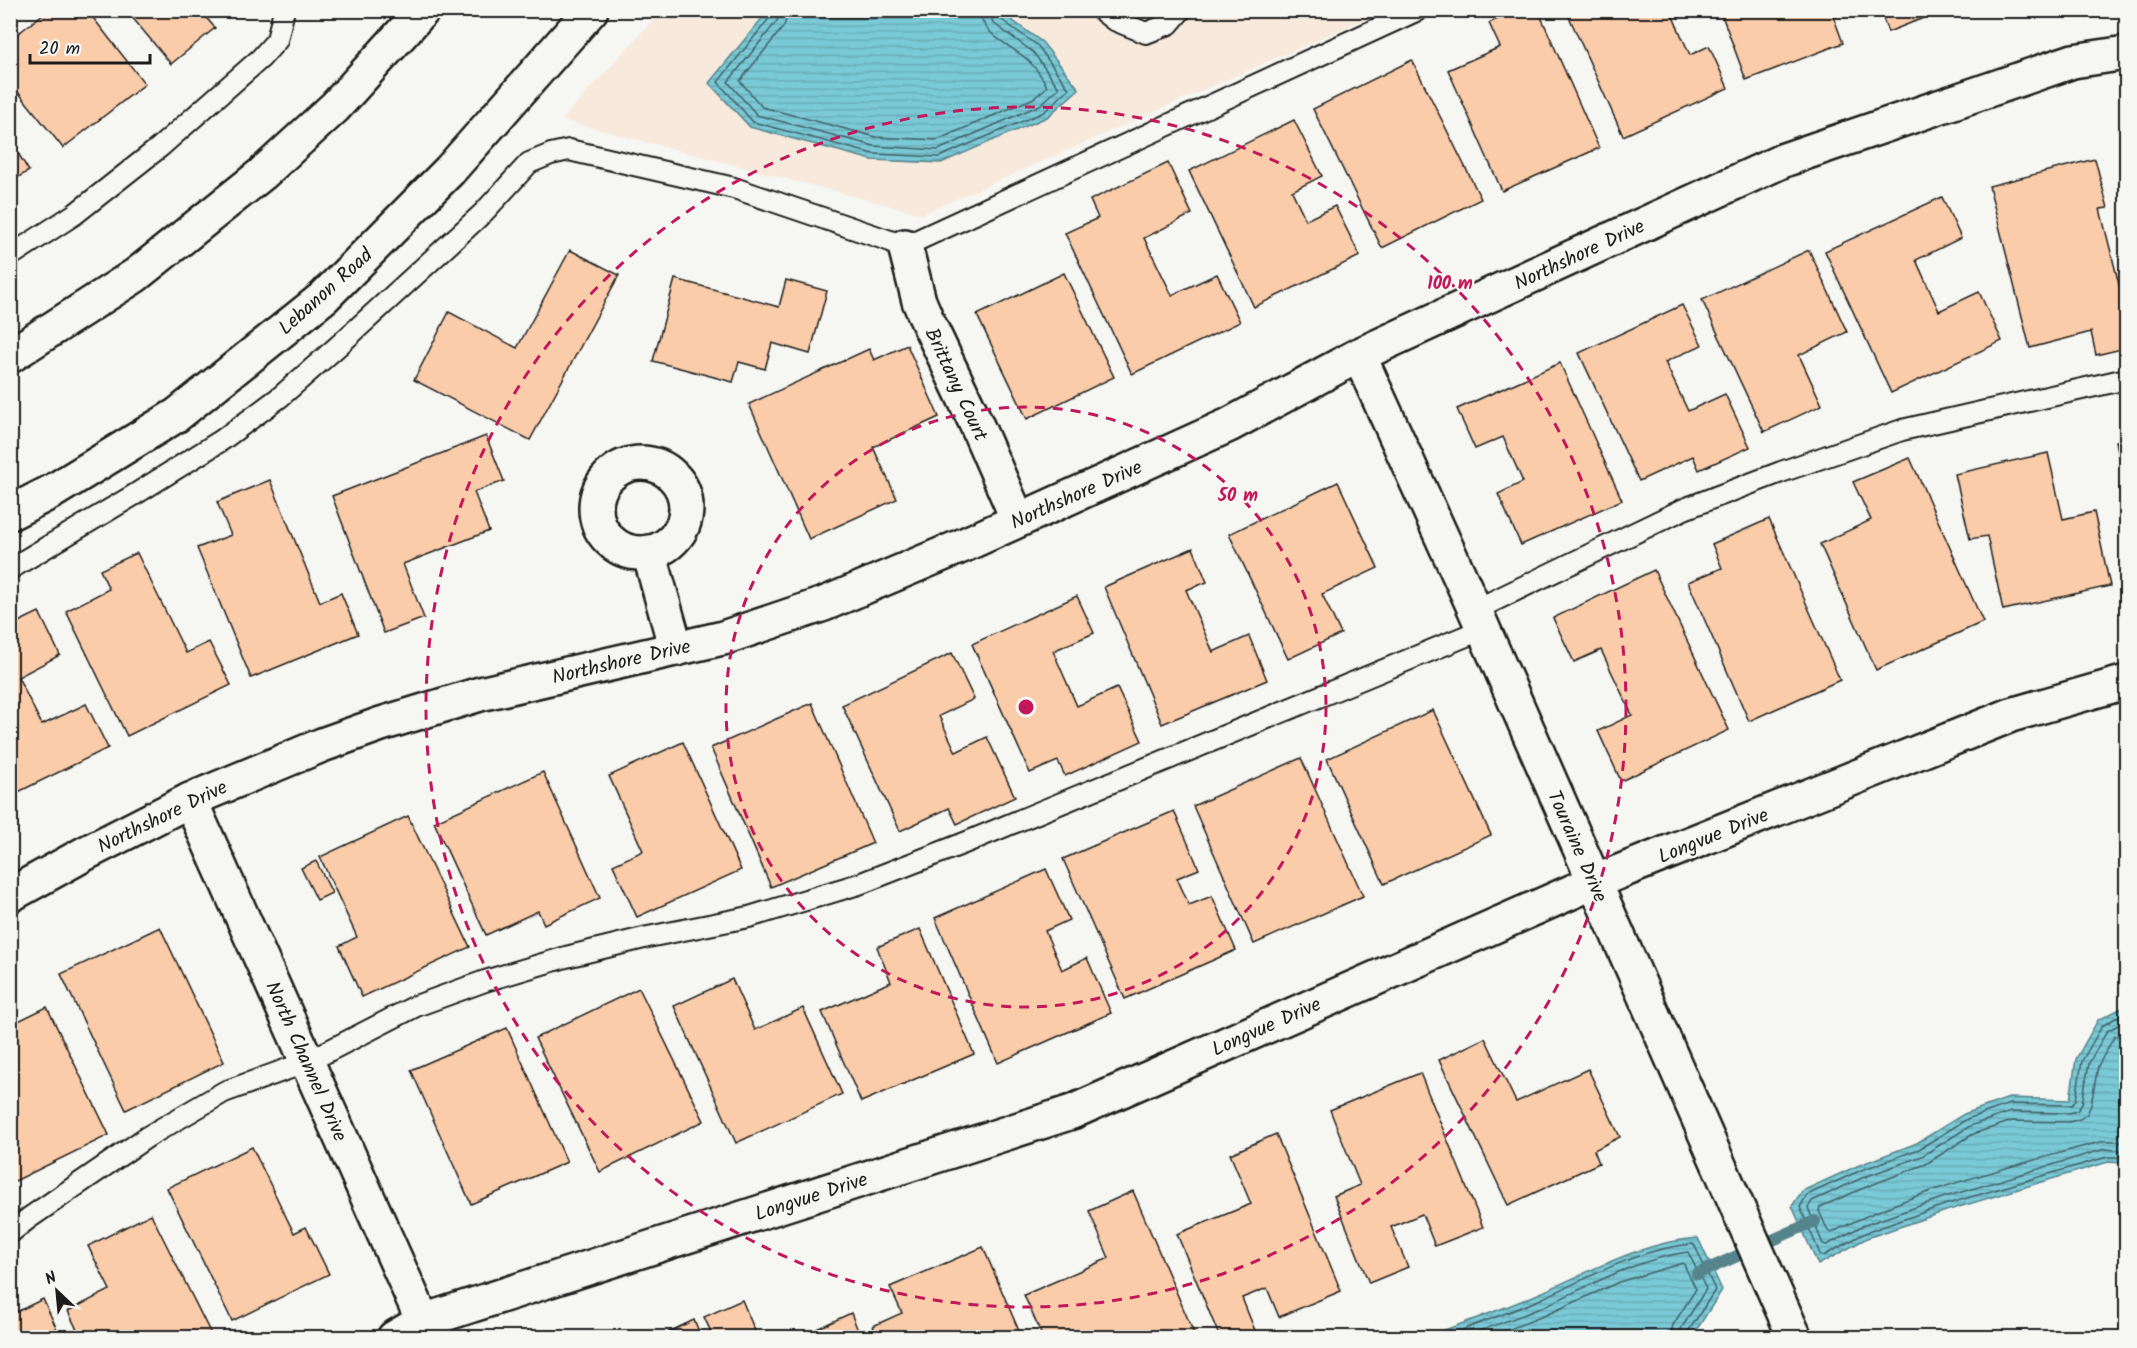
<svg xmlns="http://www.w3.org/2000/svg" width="2137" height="1348" font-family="Kalam,sans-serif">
<defs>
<pattern id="water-rules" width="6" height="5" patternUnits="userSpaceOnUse" patternTransform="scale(1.5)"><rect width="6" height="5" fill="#7ac9d6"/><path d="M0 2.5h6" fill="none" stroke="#69acb7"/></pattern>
</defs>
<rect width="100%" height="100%" fill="#f6f6f2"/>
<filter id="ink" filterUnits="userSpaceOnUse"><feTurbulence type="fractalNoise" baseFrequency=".0167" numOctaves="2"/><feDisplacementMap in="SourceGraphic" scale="12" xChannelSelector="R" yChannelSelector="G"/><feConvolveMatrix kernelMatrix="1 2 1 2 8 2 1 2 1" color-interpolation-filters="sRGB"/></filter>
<g filter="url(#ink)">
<!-- built -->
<polygon fill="#f7e9dc" points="661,11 1383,11 922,214 562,120"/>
<!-- water -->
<g fill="url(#water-rules)" stroke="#54848c" stroke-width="1.5">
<polygon points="999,11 1042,42 1079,89 1047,117 941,163 872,160 750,127 709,83 768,11"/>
<polygon points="2126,1006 2126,1173 2122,1163 2108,1162 1949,1210 1867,1238 1818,1265 1792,1206 1802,1191 1857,1166 1917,1143 1964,1114 2009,1098 2070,1100 2076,1059 2098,1020"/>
<path d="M1698,1238L1722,1290L1694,1334L1689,1337H1426C1463,1323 1501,1310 1538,1294C1590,1272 1641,1242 1698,1238Z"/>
</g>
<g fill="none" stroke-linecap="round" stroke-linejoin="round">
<!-- shore -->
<g stroke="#426166" stroke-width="1.5">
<polyline points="772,10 771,16 718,82 753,122 873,154 939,157 1044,112 1069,89 1038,46 999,18 996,10"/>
<polyline points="780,10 777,21 728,82 757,115 874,146 938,150 1040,105 1059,88 1033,52 993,23 989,10"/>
<path d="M789,10L784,26L740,81L762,107L876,137L937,140L1034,98L1047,87C1043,77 1032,63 1024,57C1008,44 981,34 980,10"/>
<polyline points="2126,1012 2102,1026 2082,1061 2076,1100 2072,1105 2010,1104 1967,1119 1919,1149 1859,1171 1807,1195 1800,1207 1820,1254 1823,1256 1865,1233 1947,1204 2107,1157 2122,1157 2126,1160"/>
<polyline points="2126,1021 2107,1031 2089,1063 2082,1104 2077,1111 2069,1113 2011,1112 1970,1126 1922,1156 1862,1178 1812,1201 1808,1208 1823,1244 1827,1245 1862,1226 1945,1197 2105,1149 2126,1151"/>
<path d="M2126,1031L2114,1037L2098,1066L2091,1105L2087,1114L2080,1119L2069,1122L2012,1121L1973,1134L1926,1164L1866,1187L1820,1207L1819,1211L1828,1231L1831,1233C1915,1189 2012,1167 2103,1141H2126"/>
<path d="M1442,1338C1475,1324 1509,1313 1541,1299C1589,1278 1639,1248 1693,1244L1695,1246L1715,1290L1688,1332L1687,1338"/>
<path d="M1462,1338C1490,1326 1518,1318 1545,1306C1591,1285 1637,1259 1688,1252L1706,1289L1681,1329L1679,1338"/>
<polyline points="1487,1338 1546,1315 1619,1282 1683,1263 1696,1289 1673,1325 1670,1338"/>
</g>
<!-- stream -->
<polyline stroke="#54848c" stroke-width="12" points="1697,1274 1815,1221"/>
</g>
<!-- building -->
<g fill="#facca9" stroke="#1c1c1c" stroke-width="1.5">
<polygon points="48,10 87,10 145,84 63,148 10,82 10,40"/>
<polygon points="126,10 207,10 203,14 215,28 171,64"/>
<polygon points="1517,10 1538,10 1599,148 1502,191 1448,70 1500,47 1489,23"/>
<polygon points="1566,10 1670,10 1690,55 1709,46 1728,88 1623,136"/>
<polygon points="1720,10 1798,10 1799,14 1807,10 1831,10 1843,43 1746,80"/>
<polygon points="1880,10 1944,10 1888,32"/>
<polygon points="1412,60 1481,199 1382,248 1313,109"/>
<polygon points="1294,120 1322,176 1292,191 1306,220 1335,206 1360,256 1254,307 1189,171"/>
<polygon points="10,140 29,171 10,182"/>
<polygon points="2095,159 2108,208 2100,209 2126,312 2126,348 2096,355 2091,332 2030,348 1989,186"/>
<polygon points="1168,163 1192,214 1144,238 1172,295 1217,274 1240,322 1132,374 1065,233 1098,218 1090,200"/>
<polygon points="1942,197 1961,238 1916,260 1939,311 1979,292 2002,341 1891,393 1825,251"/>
<polygon points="570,250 619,275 530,440 414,380 449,312 517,348"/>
<polygon points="1809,250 1847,332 1799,355 1822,405 1764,432 1702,300"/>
<polygon points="1064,273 1114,377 1027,419 977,315"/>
<polygon points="675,279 779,307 786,280 827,291 810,354 772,343 765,369 739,362 733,382 653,361"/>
<polygon points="1682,305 1702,345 1665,362 1688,411 1725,394 1750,447 1699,470 1693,456 1639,481 1579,353"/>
<polygon points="907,345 939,417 873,447 897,499 809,539 749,404 869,349 874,360"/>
<polygon points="1560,363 1622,500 1521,545 1498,494 1523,482 1503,437 1475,449 1457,409"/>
<polygon points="486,436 504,481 474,492 489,531 403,564 424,618 384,633 332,496"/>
<polygon points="2126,439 2126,491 2116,441"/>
<polygon points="2048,453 2063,519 2094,512 2110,586 2003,610 1987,536 1970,539 1955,474"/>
<polygon points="1910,458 1983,622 1876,670 1820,544 1871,520 1853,482"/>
<polygon points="270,480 320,602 341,593 358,634 251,678 197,548 231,535 217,502"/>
<polygon points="1338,482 1378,568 1322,594 1341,634 1288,659 1229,534"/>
<polygon points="1769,519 1840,680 1749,721 1688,582 1722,568 1712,544"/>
<polygon points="1193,548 1207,582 1186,590 1213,652 1249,636 1267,680 1162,724 1104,587"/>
<polygon points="137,553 186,653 209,642 231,685 127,736 66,611 109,589 100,570"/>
<polygon points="1654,570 1729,730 1621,781 1598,731 1632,715 1601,650 1574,662 1553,618"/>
<polygon points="1077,596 1094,633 1053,651 1077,706 1117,688 1142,741 1065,776 1058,761 1030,773 972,644"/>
<polygon points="39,612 60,655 18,677 42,725 86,704 108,748 10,796 10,626"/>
<polygon points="952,653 974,699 939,716 956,752 987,737 1015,797 957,824 949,808 900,831 842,705"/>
<polygon points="812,703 873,843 771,887 711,748"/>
<polygon points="1433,710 1491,835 1384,884 1327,759"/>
<polygon points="683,742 741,870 637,917 613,865 643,851 609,776"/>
<polygon points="1301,758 1363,896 1254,944 1193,806"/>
<polygon points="543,772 600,898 544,924 538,911 486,935 434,822"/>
<polygon points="1174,811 1199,869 1177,878 1189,905 1212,896 1236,950 1125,999 1063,859"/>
<polygon points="408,816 470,947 362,997 339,946 357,937 320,857"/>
<polygon points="2126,852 2126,881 2122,853"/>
<polygon points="316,861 332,893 317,900 301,868"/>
<polygon points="1046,869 1069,920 1045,931 1062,970 1087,958 1111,1013 998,1063 935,918"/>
<polygon points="160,927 224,1062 126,1110 61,974"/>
<polygon points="920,929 974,1054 861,1102 822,1012 891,982 877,947"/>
<polygon points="732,979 755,1030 803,1008 842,1094 736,1143 674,1006"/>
<polygon points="639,988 704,1121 600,1172 535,1038"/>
<polygon points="47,1007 109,1135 13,1182 10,1177 10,1025"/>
<polygon points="507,1028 567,1162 471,1204 411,1070"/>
<polygon points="1485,1038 1516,1102 1588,1069 1620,1137 1594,1150 1599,1163 1508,1205 1439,1060"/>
<polygon points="1420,1073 1483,1227 1435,1246 1422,1214 1391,1227 1408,1267 1369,1283 1334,1196 1360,1185 1330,1110"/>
<polygon points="1276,1134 1341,1291 1279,1317 1267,1288 1242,1298 1258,1338 1220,1338 1177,1234 1251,1204 1230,1154"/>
<polygon points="252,1147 294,1233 306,1227 329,1274 232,1321 167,1188"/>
<polygon points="1133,1191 1196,1338 1043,1338 1024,1295 1109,1258 1089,1211"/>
<polygon points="151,1214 213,1338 81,1338 68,1311 110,1290 88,1246"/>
<polygon points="983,1247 1022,1338 878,1338 873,1326 902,1313 890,1287"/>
<polygon points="43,1299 61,1338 10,1338 10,1315"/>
<polygon points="742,1300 758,1338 714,1338 704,1317"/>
<polygon points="851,1313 861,1338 797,1338"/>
<polygon points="694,1320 702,1338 656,1338"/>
</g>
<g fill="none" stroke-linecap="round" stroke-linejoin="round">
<defs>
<g id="lane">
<polyline points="1101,10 1114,20 1146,33 1169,24 1181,10"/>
<polyline points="10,256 75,214 160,147 261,58 277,40 284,10"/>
<polyline points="10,569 134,495 222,440 280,397 338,346 483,213 529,163 551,154 569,150 734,188 905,246 1418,10"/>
<polyline points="1475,610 1684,509 1781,472 1902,430 2126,379"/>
<polyline points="10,1233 29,1218 147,1137 224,1092 307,1062 416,1006 485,981 566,957 648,937 749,917 859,884 967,842 1483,629"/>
</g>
<g id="street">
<polyline points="905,246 919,301 927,320 974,419 1018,520"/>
<polyline points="1359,355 1475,610 1795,1338"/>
<circle cx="641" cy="508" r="45"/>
<polyline points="649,552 676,649"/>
<polyline points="190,800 423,1321"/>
<polyline points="10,895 86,853 190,800 322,745 381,724 480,694 723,638 824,604 964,545 1229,425 1359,355 1784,160 2073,61 2126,53"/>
<polyline points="394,1338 423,1321 1072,1112 1594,882 2011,715 2126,682"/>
</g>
<g id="secondary">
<polyline points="10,356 136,275 262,174 335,107 423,10"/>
<polyline points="10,513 53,491 177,415 324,297 450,170 591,10"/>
</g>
</defs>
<!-- lane casing -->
<use href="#lane" stroke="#1c1c1c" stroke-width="24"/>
<!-- street casing -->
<use href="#street" stroke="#1c1c1c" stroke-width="38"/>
<!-- secondary casing -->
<use href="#secondary" stroke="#1c1c1c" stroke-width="38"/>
<!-- lane -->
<use href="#lane" stroke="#f6f6f2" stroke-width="20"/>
<!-- street -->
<use href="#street" stroke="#f6f6f2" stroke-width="33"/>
<!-- secondary -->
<use href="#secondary" stroke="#f6f6f2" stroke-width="33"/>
</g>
</g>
<!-- distance rings -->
<g fill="none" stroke="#c2185b" stroke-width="3" stroke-dasharray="10 8">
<circle cx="1026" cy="707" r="300"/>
<circle cx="1026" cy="707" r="600"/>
</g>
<g text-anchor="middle" stroke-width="4.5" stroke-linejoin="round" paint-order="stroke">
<!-- street labels -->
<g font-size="20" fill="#1c1c1c" stroke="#f6f6f2">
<text transform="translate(1579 254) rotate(-25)" y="7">Northshore Drive</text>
<text transform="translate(325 291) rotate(-42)" y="7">Lebanon Road</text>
<text transform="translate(957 384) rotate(65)" y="7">Brittany Court</text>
<text transform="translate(1076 494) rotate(-24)" y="7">Northshore Drive</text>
<text transform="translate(621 661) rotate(-13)" y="7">Northshore Drive</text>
<text transform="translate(162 816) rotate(-26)" y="7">Northshore Drive</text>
<text transform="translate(1713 835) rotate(-22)" y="7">Longvue Drive</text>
<text transform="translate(1578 846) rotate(66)" y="7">Touraine Drive</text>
<text transform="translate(1266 1026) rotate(-24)" y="7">Longvue Drive</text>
<text transform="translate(307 1061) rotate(66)" y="7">North Channel Drive</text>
<text transform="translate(811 1196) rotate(-18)" y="7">Longvue Drive</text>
</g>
</g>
<circle cx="1026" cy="707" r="9" fill="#c2185b" stroke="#f6f6f2" stroke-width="3"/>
<g font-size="18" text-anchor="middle" font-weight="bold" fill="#c2185b" stroke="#f6f6f2" stroke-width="4.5" stroke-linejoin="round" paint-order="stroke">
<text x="1450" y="289">100 m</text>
<text x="1238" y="501">50 m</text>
</g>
<!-- margin -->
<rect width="2137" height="1348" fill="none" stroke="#f6f6f2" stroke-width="36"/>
<rect x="18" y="18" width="2101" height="1312" fill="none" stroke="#1c1c1c" stroke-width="2" filter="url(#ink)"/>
<!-- north arrow -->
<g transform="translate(57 1291) rotate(334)" stroke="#f6f6f2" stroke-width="4.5" paint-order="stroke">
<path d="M0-4.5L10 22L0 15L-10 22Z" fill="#1c1c1c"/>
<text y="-9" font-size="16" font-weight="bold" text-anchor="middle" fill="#1c1c1c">N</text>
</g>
<!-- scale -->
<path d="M30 54v9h120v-9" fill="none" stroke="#1c1c1c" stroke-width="3"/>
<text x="39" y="54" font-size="18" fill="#1c1c1c" stroke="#f6f6f2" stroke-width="4.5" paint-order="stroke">20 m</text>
</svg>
